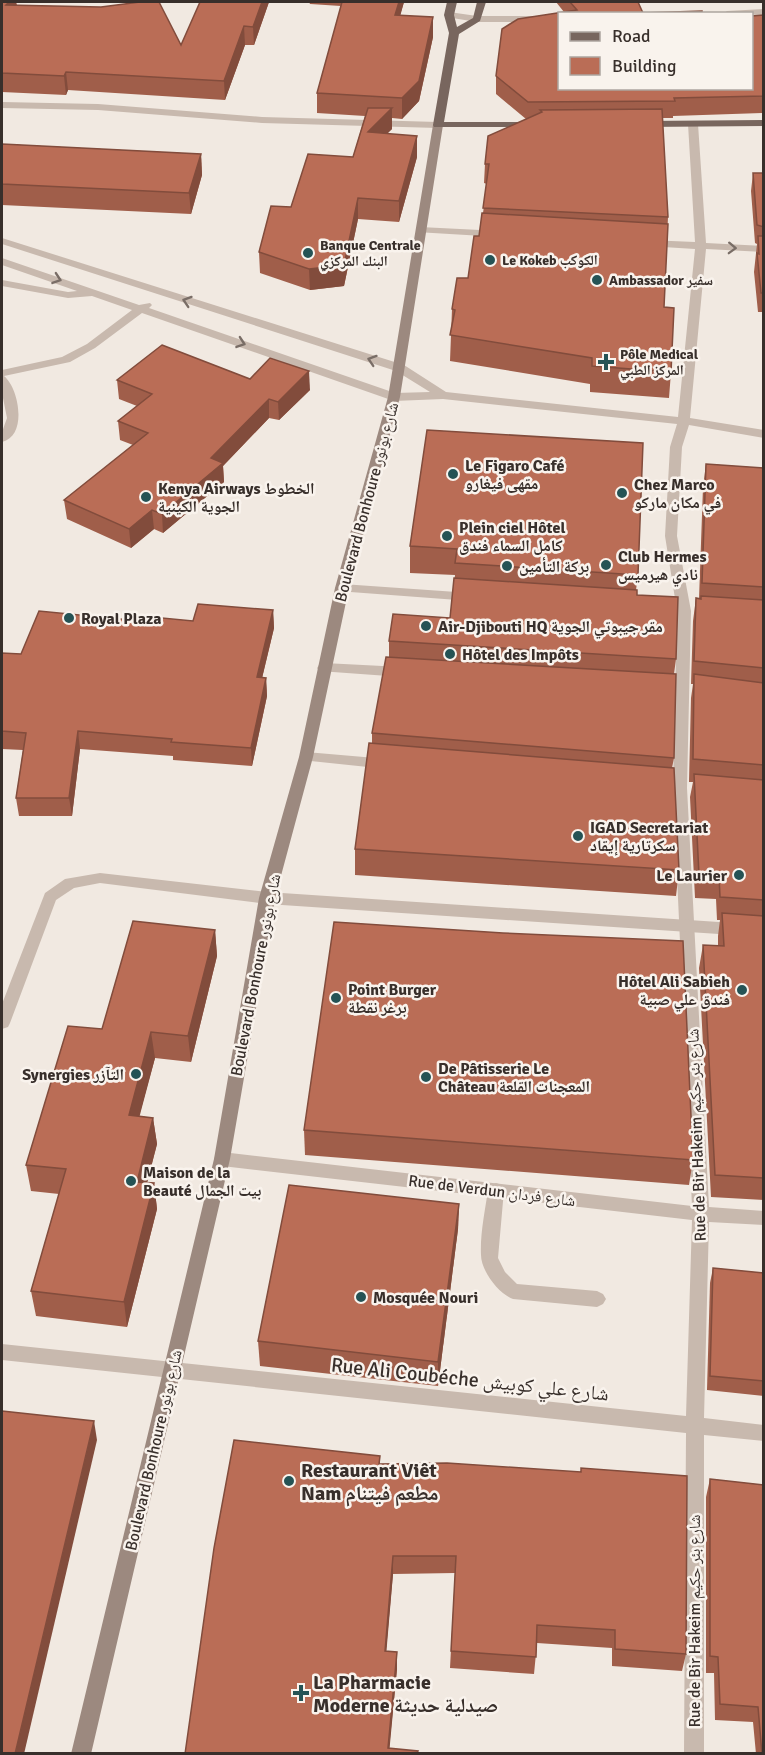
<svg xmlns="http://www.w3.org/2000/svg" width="765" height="1755" font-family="Signika,'Noto Naskh Arabic',sans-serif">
<rect width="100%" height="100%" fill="#f1e9e1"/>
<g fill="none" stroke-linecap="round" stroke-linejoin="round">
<!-- service -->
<path fill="#c8b9ae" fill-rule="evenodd" d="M496,1183L502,1185L504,1190L498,1258L505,1272L517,1284L597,1291L603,1294L606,1299L603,1304L597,1307L513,1299C499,1294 481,1271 481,1255C480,1234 485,1211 488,1190L490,1185Z"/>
<!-- minor -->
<g fill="#c8b9ae" fill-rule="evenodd">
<polygon points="764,9 764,15 723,14 727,11"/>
<polygon points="449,12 477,16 560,16 560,22 477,22 446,17 444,15"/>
<polygon points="2,102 98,104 262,117 438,122 443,125 438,128 262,123 98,110 2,108"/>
<path d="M693,121L698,124L706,243L764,246V252L706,249L690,418L764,430V438L689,425L682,447L677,536L691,611L687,788L709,1207L764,1211V1225L709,1222L704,1418L764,1425V1441L704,1435V1754H684L686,1433L2,1360V1344L686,1416L692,1220L222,1166L216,1164L214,1159L216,1154L222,1152L692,1206L673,788L677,611L665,536L670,447L677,424L443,399L394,401L142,313L95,348L70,362L4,376C19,388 28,436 2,442V432L7,418L2,393V370L62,357L87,344L132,310L92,296L68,298L2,286V280L68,292L77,291L2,265V258L139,305L150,303L152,305L149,308L395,393L430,392L396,371L2,244V238L404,365L446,392L678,417L695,249L647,246L641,243L647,240L695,242L688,124Z"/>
<polygon points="420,227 500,231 505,234 500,237 416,232 416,228"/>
<polygon points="342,584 471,593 478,597 471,601 337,591 335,588"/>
<polygon points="324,663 402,667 409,672 402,677 319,671 317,668 319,665"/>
<polygon points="306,752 387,759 394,764 387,769 301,760 299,757"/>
<polygon points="100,873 267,892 272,894 275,898 272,902 267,904 100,883 74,888 56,900 10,1023 8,1027 2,1029 2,1004 45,893 65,879"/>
</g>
<!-- tertiary -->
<polygon fill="#c8b9ae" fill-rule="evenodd" points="267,892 764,925 764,937 267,904 262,902 259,898 262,894"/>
<!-- secondary -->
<polygon fill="#9c897f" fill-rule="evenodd" points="438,122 443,125 400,397 349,588 313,757 275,898 230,1159 91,1754 71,1754 214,1159 259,898 299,757 335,588 388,397 433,125"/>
<!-- primary -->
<g fill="#78665e" fill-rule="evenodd">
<polygon points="447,2 457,2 454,15 457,27 473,18 477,2 486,2 480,21 459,34 444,122 532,122 536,123 536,127 434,127 433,125 449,33 444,15"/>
<polygon points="764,120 764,126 643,127 638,124 643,121"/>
</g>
</g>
<!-- wall -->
<g fill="#a05e4a">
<polygon points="2,2 16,2 17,5 181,45 269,2 254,45 245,45 225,100 68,90 66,95 2,92"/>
<polygon points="309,2 404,2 400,15 433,37 419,101 402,119 392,118 392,129 387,133 417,157 399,222 358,219 344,286 310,290 260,273 259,252 291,207 353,157 365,116 317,113 317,93 341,6 310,4"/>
<polygon points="556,2 638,2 560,88 764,15 764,115 762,113 673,116 673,118 662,118 668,217 664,307 671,372 669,398 590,392 590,384 450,361 452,309 468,278 479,236 483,213 487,184 484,183 485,164 526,119 496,94 496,76 564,12"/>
<polygon points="2,144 201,154 202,175 191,214 2,205"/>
<polygon points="753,173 764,173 764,312 758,312 754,272 757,244 755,243 751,191"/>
<polygon points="250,379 310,390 279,420 269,418 223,466 224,482 163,533 154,529 131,548 67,519 64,500 133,445 120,440 118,421 137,406 119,399 117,380"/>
<polygon points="427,430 638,575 636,590 637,595 676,659 674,674 674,758 672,768 679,870 676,896 355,875 355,849 372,743 372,733 389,657 389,641 450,618 455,575 410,573 410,546"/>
<polygon points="706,464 764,468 764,1200 711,1197 699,968 703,945 718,946 718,936 720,920 717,920 716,899 695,898 690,797 693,782 689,782 691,698 693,684 691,684 693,621 696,598 699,599 703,487"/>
<polygon points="273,610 274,628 262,678 266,678 267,696 252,766 173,760 173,756 80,749 72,816 19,816 16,798 23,750 2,749 2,653 21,654 151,622 193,621"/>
<polygon points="215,930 217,956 191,1062 155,1058 139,1116 153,1118 157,1144 147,1182 154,1183 157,1209 127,1327 36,1316 31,1291 59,1194 31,1191 26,1165 102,1029"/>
<polygon points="304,1130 693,1160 689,1185 305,1155"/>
<polygon points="459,1204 458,1229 438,1386 260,1366 258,1341"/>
<polygon points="713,1268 764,1273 764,1396 707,1390 710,1283"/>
<polygon points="380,1456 380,1464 686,1654 682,1671 612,1666 612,1648 537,1643 534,1674 450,1668 455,1573 393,1574 386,1651 397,1652 397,1669 389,1749 185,1754"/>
<polygon points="710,1479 764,1485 764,1754 756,1754 753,1722 715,1720 714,1673 706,1673 706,1497"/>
</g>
<!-- shaded-wall -->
<g fill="#824c3c">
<polygon points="9,2 16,2 17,10 6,5"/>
<polygon points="262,2 269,2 254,45 253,27"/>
<polygon points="399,2 404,2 395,35 395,15"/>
<polygon points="433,17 433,37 419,101 402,119 402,98"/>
<polygon points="244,26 245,45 225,100 224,81"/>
<polygon points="66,72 68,90 66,95 64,76"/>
<polygon points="392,108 392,129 368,153 368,132"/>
<polygon points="417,136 417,157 399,222 399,201"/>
<polygon points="201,154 202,175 191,214 189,193"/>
<polygon points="358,198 358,219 344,286 310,290 309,269"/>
<polygon points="309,371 310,390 279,420 278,402"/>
<polygon points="269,399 269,418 223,466 224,482 163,533 162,514 211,458"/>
<polygon points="152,510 154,529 131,548 129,529"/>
<polygon points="273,610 274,628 258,695 257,677"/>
<polygon points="266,678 267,696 252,766 251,748"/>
<polygon points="78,731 80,749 72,816 69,798"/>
<polygon points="215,930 217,956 191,1062 188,1036"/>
<polygon points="151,1032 155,1058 133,1141 129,1115"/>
<polygon points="153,1118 157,1144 141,1207 137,1182"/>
<polygon points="154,1183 157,1209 127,1327 124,1302"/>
<polygon points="459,1204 458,1229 438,1386 438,1362"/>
<polygon points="94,1421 97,1440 24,1754 15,1754"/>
<polygon points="393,1556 393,1574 385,1668 385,1651"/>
<polygon points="397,1652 397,1669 389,1754 388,1754"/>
</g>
<!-- building -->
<g fill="#ba6d56" stroke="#824c3c" stroke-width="1.5">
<polygon points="2,2 9,2 6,5 101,7 140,2 159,2 181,45 200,2 262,2 253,27 244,26 224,81 66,72 64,76 2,73"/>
<polygon points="342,2 399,2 395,15 433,17 419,81 402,98 317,93"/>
<polygon points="570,2 638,2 643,13 702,11 702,14 560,14 560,88 752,88 752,16 764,15 764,96 674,98 675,101 528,102 496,76 502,29 518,19 577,10"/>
<polygon points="368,108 392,108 368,132 417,136 399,201 358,198 344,265 309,269 259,252 271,206 291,207 308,154 353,157"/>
<polygon points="662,109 668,217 483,208 489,164 485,164 488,136 542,112 540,110"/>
<polygon points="2,144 201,154 189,193 2,184"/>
<polygon points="753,173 764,173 764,227 757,225"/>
<polygon points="482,213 668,224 664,307 674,308 671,372 592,366 592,358 450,335 455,310 452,309 457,278 468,278 474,236 479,236"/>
<polygon points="758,236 764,236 764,293 761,293 757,253 759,254"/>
<polygon points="162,345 250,379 270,358 309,371 278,402 269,399 211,458 223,463 162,514 152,510 129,529 64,500 148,433 118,421 152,394 117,380"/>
<polygon points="427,430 643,443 638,575 455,563 457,549 410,546"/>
<polygon points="706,464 764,468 764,587 702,583"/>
<polygon points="454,578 637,590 637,595 678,597 676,659 389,641 393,614 450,618"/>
<polygon points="701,596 764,600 764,668 694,661 696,598 701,599"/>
<polygon points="198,604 273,610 257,677 266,678 251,748 171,742 172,739 78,731 69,798 16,798 26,733 2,731 2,653 21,654 39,611 151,622 152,617 193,621"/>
<polygon points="386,657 676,674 674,758 372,733"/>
<polygon points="694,674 764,683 764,765 693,759"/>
<polygon points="369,743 674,768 679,870 355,849"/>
<polygon points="694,774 764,780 764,900 720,897 719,876 699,875"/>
<polygon points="722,913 764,916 764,1178 715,1175 703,945 724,946"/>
<polygon points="133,921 215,930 188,1036 151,1032 129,1115 153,1118 137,1182 154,1183 124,1302 31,1291 66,1169 26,1165 68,1026 102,1029"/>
<polygon points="334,922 503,933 683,941 693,1160 304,1130"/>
<polygon points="289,1185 459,1204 438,1362 258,1341"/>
<polygon points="713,1268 764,1273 764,1381 710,1376"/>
<polygon points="2,1411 94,1421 15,1754 2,1754"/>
<polygon points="234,1440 380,1456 379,1464 447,1463 581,1472 581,1468 687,1476 686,1654 615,1649 615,1630 537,1625 536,1657 451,1651 456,1556 393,1556 385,1651 397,1652 388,1748 418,1751 417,1754 185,1754 214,1548"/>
<polygon points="710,1479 764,1485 764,1754 762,1754 758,1707 720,1704 718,1657 710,1656"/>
</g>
<!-- one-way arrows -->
<defs><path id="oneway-chevron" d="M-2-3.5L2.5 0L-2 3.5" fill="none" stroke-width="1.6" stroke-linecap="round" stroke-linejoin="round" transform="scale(1.5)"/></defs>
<g stroke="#796d66">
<use href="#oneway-chevron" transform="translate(732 248) rotate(2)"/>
<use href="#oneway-chevron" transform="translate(57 279) rotate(19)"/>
<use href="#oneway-chevron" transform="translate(187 301) rotate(-162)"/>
<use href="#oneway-chevron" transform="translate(241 343) rotate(19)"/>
<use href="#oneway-chevron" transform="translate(372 360) rotate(-162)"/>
</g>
<!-- markers -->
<g fill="#255355" stroke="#f9f3ed" stroke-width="2">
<circle cx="308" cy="253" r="6"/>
<circle cx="490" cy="260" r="6"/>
<circle cx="597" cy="280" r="6"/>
<path d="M603 353h6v6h6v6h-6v6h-6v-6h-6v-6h6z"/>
<circle cx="453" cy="474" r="6"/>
<circle cx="622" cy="493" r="6"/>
<circle cx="146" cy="497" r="6"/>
<circle cx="447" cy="536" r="6"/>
<circle cx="606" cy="565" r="6"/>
<circle cx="507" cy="566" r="6"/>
<circle cx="69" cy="618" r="6"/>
<circle cx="426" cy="626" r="6"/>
<circle cx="450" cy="654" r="6"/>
<circle cx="578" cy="836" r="6"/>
<circle cx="739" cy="875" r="6"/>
<circle cx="742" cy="990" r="6"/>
<circle cx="336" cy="998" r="6"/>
<circle cx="136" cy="1074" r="6"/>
<circle cx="426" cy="1077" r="6"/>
<circle cx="131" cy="1181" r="6"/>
<circle cx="361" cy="1297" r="6"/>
<circle cx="289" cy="1481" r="6"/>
<path d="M298 1684h6v6h6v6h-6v6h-6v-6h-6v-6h6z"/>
</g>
<g text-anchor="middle" stroke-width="5" stroke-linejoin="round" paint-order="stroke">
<!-- far-poi labels -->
<g font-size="14" font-weight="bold" fill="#382f2b" stroke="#f9f3ed" text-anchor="start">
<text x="320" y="250">Banque Centrale<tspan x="320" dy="16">البنك المركزي</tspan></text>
<text x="502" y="265">Le Kokeb الكوكب</text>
<text x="609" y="285">Ambassador سفير</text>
<text x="620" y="359">Pôle Medical<tspan x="620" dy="16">المركز الطبي</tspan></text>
</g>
<!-- poi labels -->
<g font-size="16" font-weight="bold" fill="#382f2b" stroke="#f9f3ed" text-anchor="start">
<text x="465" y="471">Le Figaro Café<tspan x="465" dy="18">مقهى فيغارو</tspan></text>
<text x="634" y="490">Chez Marco<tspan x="634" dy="18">في مكان ماركو</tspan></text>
<text x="158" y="494">Kenya Airways الخطوط<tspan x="158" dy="18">الجوية الكينية</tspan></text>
<text x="459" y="533">Plein ciel Hôtel<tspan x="459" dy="18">كامل السماء فندق</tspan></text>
<text x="618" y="562">Club Hermes<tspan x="618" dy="18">نادي هيرميس</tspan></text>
<text x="519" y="572">بركة التأمين</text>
<text x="81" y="624">Royal Plaza</text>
<text x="438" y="632">Air-Djibouti HQ مقر جيبوتي الجوية</text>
<text x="462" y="660">Hôtel des Impôts</text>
<text x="590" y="833">IGAD Secretariat<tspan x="590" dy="18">سكرتارية إيقاد</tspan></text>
<text x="727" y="881" text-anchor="end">Le Laurier</text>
<text x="730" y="987" text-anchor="end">Hôtel Ali Sabieh<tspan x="730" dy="18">فندق علي صبية</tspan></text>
<text x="348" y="995">Point Burger<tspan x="348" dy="18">برغر نقطة</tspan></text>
<text x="438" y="1074">De Pâtisserie Le<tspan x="438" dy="18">Château المعجنات القلعة</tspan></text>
<text x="124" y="1080" text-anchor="end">Synergies التآزر</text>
<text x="143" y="1178">Maison de la<tspan x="143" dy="18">Beauté بيت الجمال</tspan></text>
<text x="373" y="1303">Mosquée Nouri</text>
</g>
<!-- street labels -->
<g font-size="16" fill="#382f2b" stroke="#f9f3ed">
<text transform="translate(366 502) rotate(-75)" y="6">Boulevard Bonhoure شارع بونور</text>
<text transform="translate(255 975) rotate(-79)" y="6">Boulevard Bonhoure شارع بونور</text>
<text transform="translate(696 1135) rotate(-92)" y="6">Rue de Bir Hakeim شارع بئر حكيم</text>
<text transform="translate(492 1190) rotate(7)" y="6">Rue de Verdun شارع فردان</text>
<text transform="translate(153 1450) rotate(-77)" y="6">Boulevard Bonhoure شارع بونور</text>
<text transform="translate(694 1621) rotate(-90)" y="6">Rue de Bir Hakeim شارع بئر حكيم</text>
</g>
<!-- near-street labels -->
<g font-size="20" fill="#382f2b" stroke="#f9f3ed">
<text transform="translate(470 1379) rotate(6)" y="7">Rue Ali Coubéche شارع علي كوبيش</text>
</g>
<!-- near-poi labels -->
<g font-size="20" font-weight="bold" fill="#382f2b" stroke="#f9f3ed" text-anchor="start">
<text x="301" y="1477">Restaurant Viêt<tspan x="301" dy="23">Nam مطعم فيتنام</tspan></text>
<text x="313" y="1689">La Pharmacie<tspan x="313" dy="23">Moderne صيدلية حديثة</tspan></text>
</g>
</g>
<!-- border -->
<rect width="765" height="1755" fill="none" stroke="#382f2b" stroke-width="6"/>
<!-- legend -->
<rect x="558" y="12" width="195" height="78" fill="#f9f3ed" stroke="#aca59f" stroke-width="1.5"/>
<rect x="570" y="32" width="30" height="9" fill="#78665e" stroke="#aca59f" stroke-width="1.5"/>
<text x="612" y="42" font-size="18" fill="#382f2b">Road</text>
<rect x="570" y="57" width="30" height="18" fill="#ba6d56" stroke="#aca59f" stroke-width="1.5"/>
<text x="612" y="72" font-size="18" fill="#382f2b">Building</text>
</svg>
